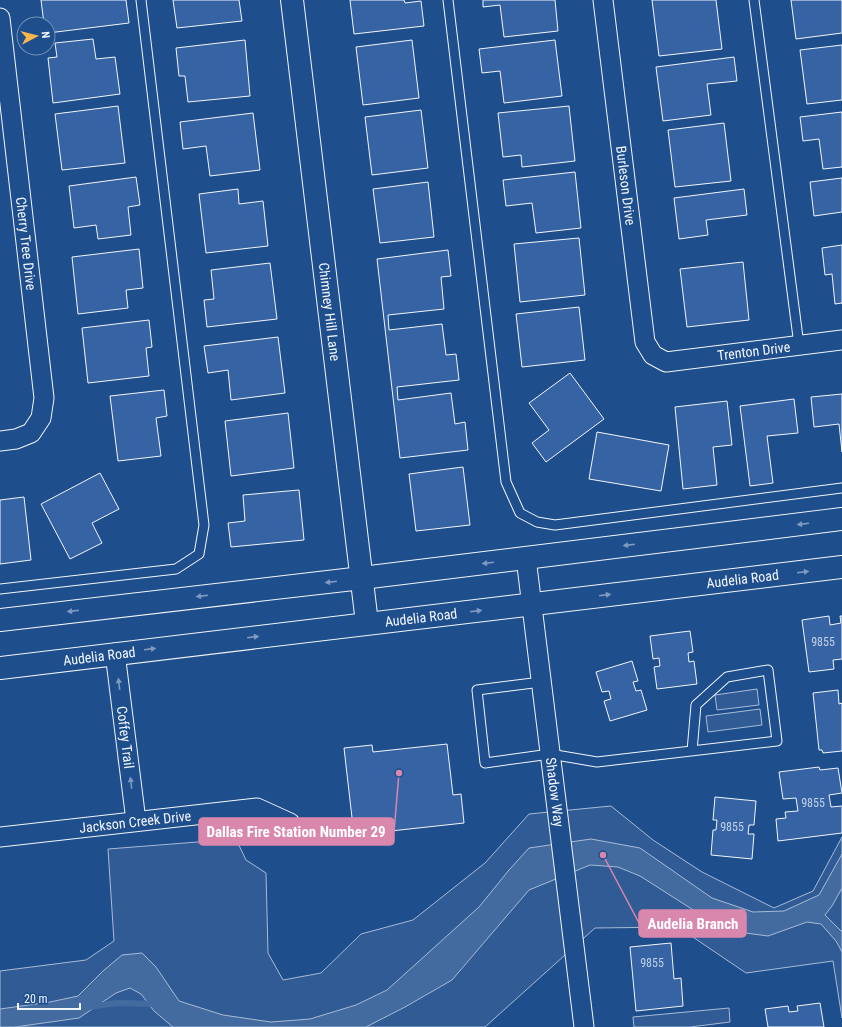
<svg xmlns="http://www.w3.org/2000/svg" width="842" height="1027" font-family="'Roboto Condensed',sans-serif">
<rect width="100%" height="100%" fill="#1f4e8c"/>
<!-- built -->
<g fill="#305b95" stroke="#a8bbd7">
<polygon points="757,689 759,705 717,710 715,695"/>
<polygon points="760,709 762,725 708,732 706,716"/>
<polygon points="611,806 653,840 702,872 774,908 813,891 842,837 842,1018 833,961 746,973 678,927 595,928 485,1027 0,1027 0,971 86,960 114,941 108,849 236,839 246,860 266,873 268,953 283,980 321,973 361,934 413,920 485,863 529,814"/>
<polygon points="729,1008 730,1022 690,1027 634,1027 633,1017"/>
</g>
<!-- water -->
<polygon fill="#446ba0" stroke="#a8bbd7" points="591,839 640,848 712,898 753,912 784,911 819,895 842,854 842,888 832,906 825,915 842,932 842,952 836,941 821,924 807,922 768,936 730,931 698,913 640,876 618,867 590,865 529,890 452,980 405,1007 366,1027 173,1027 154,1011 141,994 130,988 116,993 79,1018 15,1027 0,1027 0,1009 50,1002 78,996 103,971 122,955 142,953 156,967 179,1001 223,1015 271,1022 310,1019 356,1005 387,990 479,907 509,870 529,848"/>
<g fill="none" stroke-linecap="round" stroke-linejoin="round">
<!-- stream -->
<polyline stroke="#446ba0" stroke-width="6" points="89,1007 117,1003 156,1004"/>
</g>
<!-- building -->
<g fill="#3563a3" stroke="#f2f6ff">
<polygon points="41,0 126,0 129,23 48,33 48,24 44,24"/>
<polygon points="173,0 239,0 242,21 177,28"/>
<polygon points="350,0 404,0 405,3 421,1 424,26 354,34"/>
<polygon points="483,0 555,0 558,31 504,37 500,5 483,7"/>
<polygon points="652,0 716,0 722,49 659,56"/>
<polygon points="791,0 842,0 842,33 796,39"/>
<polygon points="93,39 96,59 115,57 120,94 53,103 48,58 57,57 55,43"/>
<polygon points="245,40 250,96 188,102 185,76 179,76 176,48"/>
<polygon points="412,40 419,98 363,105 356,47"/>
<polygon points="555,40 562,96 504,103 500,71 482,73 479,49"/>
<polygon points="842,45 842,100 807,104 800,50"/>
<polygon points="734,57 737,81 707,84 711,115 663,121 656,67"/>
<polygon points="118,106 125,163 62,170 55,114"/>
<polygon points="569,106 575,161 522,167 521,155 503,157 498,113"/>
<polygon points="421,110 428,168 372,175 365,117"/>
<polygon points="842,112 842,167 823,169 819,139 803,141 800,117"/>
<polygon points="253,113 260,170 210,176 206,146 183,149 180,122"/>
<polygon points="724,123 731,181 675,187 668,130"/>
<polygon points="575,172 581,228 536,233 532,203 506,206 503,180"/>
<polygon points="136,177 140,205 128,207 131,235 98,239 96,225 74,228 69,186"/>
<polygon points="842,178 842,212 814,216 810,182"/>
<polygon points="428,182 434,237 380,243 373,189"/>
<polygon points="238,189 239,204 263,201 268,246 206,253 199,194"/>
<polygon points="744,189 747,215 706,220 708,235 679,239 674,198"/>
<polygon points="579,238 585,295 520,302 514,244"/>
<polygon points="842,245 842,303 835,304 832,274 825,275 822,248"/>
<polygon points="139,249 143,288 126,290 128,308 78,314 72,257"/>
<polygon points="448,250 451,276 441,277 444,309 388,315 389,330 442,324 446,355 456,354 459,380 397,387 398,400 451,393 455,424 465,422 468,450 400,458 377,259"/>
<polygon points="743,262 749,320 687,327 680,269"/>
<polygon points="270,263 277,319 207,327 204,300 214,299 211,270"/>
<polygon points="579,307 585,360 522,367 516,314"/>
<polygon points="149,320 152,347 146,348 149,376 88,383 82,328"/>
<polygon points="278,337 285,393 231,400 228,370 208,373 204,346"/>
<polygon points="570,373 604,419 546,462 532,443 549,430 529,403"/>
<polygon points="164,390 167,416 156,418 161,456 118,461 110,396"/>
<polygon points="842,394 842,452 839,424 814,427 811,397"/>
<polygon points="794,399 798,433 767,436 773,483 750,486 740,406"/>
<polygon points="727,401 732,445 713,447 717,485 683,489 675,407"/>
<polygon points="288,413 294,468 231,476 225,421"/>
<polygon points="597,432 669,445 661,491 589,479"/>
<polygon points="463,467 470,525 416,531 409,474"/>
<polygon points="100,473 119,509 92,523 102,543 70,559 41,504"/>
<polygon points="299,490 304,540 231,547 228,523 245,521 243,495"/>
<polygon points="24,497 31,560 0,564 0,500"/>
<polygon points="829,616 830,625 841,623 840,616 842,616 842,659 833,660 834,669 809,672 802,620"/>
<polygon points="690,631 693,652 688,653 689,662 694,661 697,684 657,689 654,667 660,666 659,658 653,659 650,636"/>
<polygon points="632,661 638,681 633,682 636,691 641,690 647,710 610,721 604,701 611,699 609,691 602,692 596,672"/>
<polygon points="838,690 839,704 842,703 842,751 823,753 822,750 819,750 813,693"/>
<polygon points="447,744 453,795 461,794 464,823 354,835 344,748 372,745 373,752"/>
<polygon points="819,767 820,770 838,768 842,793 829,795 831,807 842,806 842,833 778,841 776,819 786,818 785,812 798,811 796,798 783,799 779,772"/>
<polygon points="715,797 756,801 754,825 749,825 748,834 754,834 752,859 711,855 713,830 716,830 717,820 713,820"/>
<polygon points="671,943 674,979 681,978 683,1006 636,1011 630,947"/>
<polygon points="820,1003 824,1027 768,1027 765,1009 788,1006 789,1012 798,1011 797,1006"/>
</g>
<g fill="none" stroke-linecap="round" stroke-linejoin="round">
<defs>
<g id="service">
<polyline points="448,0 506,482 520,513 537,522 555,525 842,488"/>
<polyline points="754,0 799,345"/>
<polyline points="0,589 176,569 199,554 204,525 141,0"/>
<polyline points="541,682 477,690 485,763 550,754 597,762 777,741 768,670 727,677 696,705 692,751"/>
</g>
<g id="minor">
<path id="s1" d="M603,0L645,342L653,355L666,362L842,340"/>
<path id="s2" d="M0,18L44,398L41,418L31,433L16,439L0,441"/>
<path id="s3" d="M526,558L584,1027"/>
<path id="s4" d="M115,653L136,821"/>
<path id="s5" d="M0,837L257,808L290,823"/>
</g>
<g id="tertiary">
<path id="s6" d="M292,0L367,623"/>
</g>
<g id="secondary">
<polyline points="0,620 362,578 842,519"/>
<path id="s7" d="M0,668L842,567"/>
</g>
</defs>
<!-- service casing -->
<use href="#service" stroke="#f2f6ff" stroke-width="11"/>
<!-- minor casing -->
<use href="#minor" stroke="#f2f6ff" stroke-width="21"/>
<!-- tertiary casing -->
<use href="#tertiary" stroke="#f2f6ff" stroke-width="24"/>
<!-- secondary casing -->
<use href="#secondary" stroke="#f2f6ff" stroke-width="24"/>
<!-- service -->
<use href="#service" stroke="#1f4e8c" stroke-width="9"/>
<!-- minor -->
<use href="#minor" stroke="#1f4e8c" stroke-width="19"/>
<!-- tertiary -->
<use href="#tertiary" stroke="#1f4e8c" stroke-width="22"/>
<!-- secondary -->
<use href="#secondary" stroke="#1f4e8c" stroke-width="22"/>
</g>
<!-- one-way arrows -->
<defs><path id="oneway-solid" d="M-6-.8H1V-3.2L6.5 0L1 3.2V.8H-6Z"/></defs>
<g fill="#7e9ac0">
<use href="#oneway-solid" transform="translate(803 524) rotate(173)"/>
<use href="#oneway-solid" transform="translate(629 545) rotate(173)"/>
<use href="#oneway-solid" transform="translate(488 563) rotate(173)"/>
<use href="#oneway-solid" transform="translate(803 572) rotate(-7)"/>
<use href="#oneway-solid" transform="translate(331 582) rotate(173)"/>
<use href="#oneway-solid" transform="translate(605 595) rotate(-7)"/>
<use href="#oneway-solid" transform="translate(202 596) rotate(173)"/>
<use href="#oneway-solid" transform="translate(73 611) rotate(173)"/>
<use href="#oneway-solid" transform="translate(476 611) rotate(-7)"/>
<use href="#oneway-solid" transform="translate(253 637) rotate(-7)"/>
<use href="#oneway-solid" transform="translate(150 649) rotate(-7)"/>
<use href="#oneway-solid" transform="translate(119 684) rotate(-97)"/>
<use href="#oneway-solid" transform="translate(131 783) rotate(-97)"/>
</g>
<g text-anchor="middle" stroke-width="3" stroke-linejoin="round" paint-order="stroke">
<!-- number labels -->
<g font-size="12" fill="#c3d1e8">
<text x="823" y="646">9855</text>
<text x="813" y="807">9855</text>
<text x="732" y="831">9855</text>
<text x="652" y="967">9855</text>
</g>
<!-- street labels -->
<g font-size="14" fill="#f2f6ff" stroke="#1f4e8c">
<text dy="5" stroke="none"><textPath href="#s1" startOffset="187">Burleson Drive</textPath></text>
<text dy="5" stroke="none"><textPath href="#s2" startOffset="227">Cherry Tree Drive</textPath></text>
<text dy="5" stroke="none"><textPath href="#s6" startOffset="314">Chimney Hill Lane</textPath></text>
<text dy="5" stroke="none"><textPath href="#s1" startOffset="463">Trenton Drive</textPath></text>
<text dy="5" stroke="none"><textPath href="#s7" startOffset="748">Audelia Road</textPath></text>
<text dy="5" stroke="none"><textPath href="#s7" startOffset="424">Audelia Road</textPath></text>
<text dy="5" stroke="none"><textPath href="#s7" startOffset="100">Audelia Road</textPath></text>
<text dy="5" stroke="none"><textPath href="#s4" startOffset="85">Coffey Trail</textPath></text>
<text dy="5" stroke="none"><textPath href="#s3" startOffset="236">Shadow Way</textPath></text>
<text dy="5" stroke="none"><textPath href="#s5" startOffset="136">Jackson Creek Drive</textPath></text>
</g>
</g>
<!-- callouts -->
<path fill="none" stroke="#da87ad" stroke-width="1.5" d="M399 773L394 832M603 855L639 923"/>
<g fill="#da87ad" stroke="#1f4e8c" stroke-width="1.5">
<circle cx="399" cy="773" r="4"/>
<circle cx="603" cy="855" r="4"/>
</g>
<g fill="#da87ad" stroke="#da87ad" stroke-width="1.5">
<rect x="199" y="818" width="195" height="27" rx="4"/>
<rect x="639" y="910" width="107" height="27" rx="4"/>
</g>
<g font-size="15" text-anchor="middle" font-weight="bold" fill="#fff">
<text x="296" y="837">Dallas Fire Station Number 29</text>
<text x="693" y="929">Audelia Branch</text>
</g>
<!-- north arrow -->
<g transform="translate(36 36) rotate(83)"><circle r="19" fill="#1f4e8c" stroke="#7391ba"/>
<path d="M0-3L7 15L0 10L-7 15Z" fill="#ffb74d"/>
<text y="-6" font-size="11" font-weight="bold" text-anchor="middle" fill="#f2f6ff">N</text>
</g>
<!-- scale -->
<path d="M18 1003v6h62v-6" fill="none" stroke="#f2f6ff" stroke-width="2"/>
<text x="24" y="1003" font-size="12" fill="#f2f6ff" stroke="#1f4e8c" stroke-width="3" paint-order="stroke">20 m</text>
</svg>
